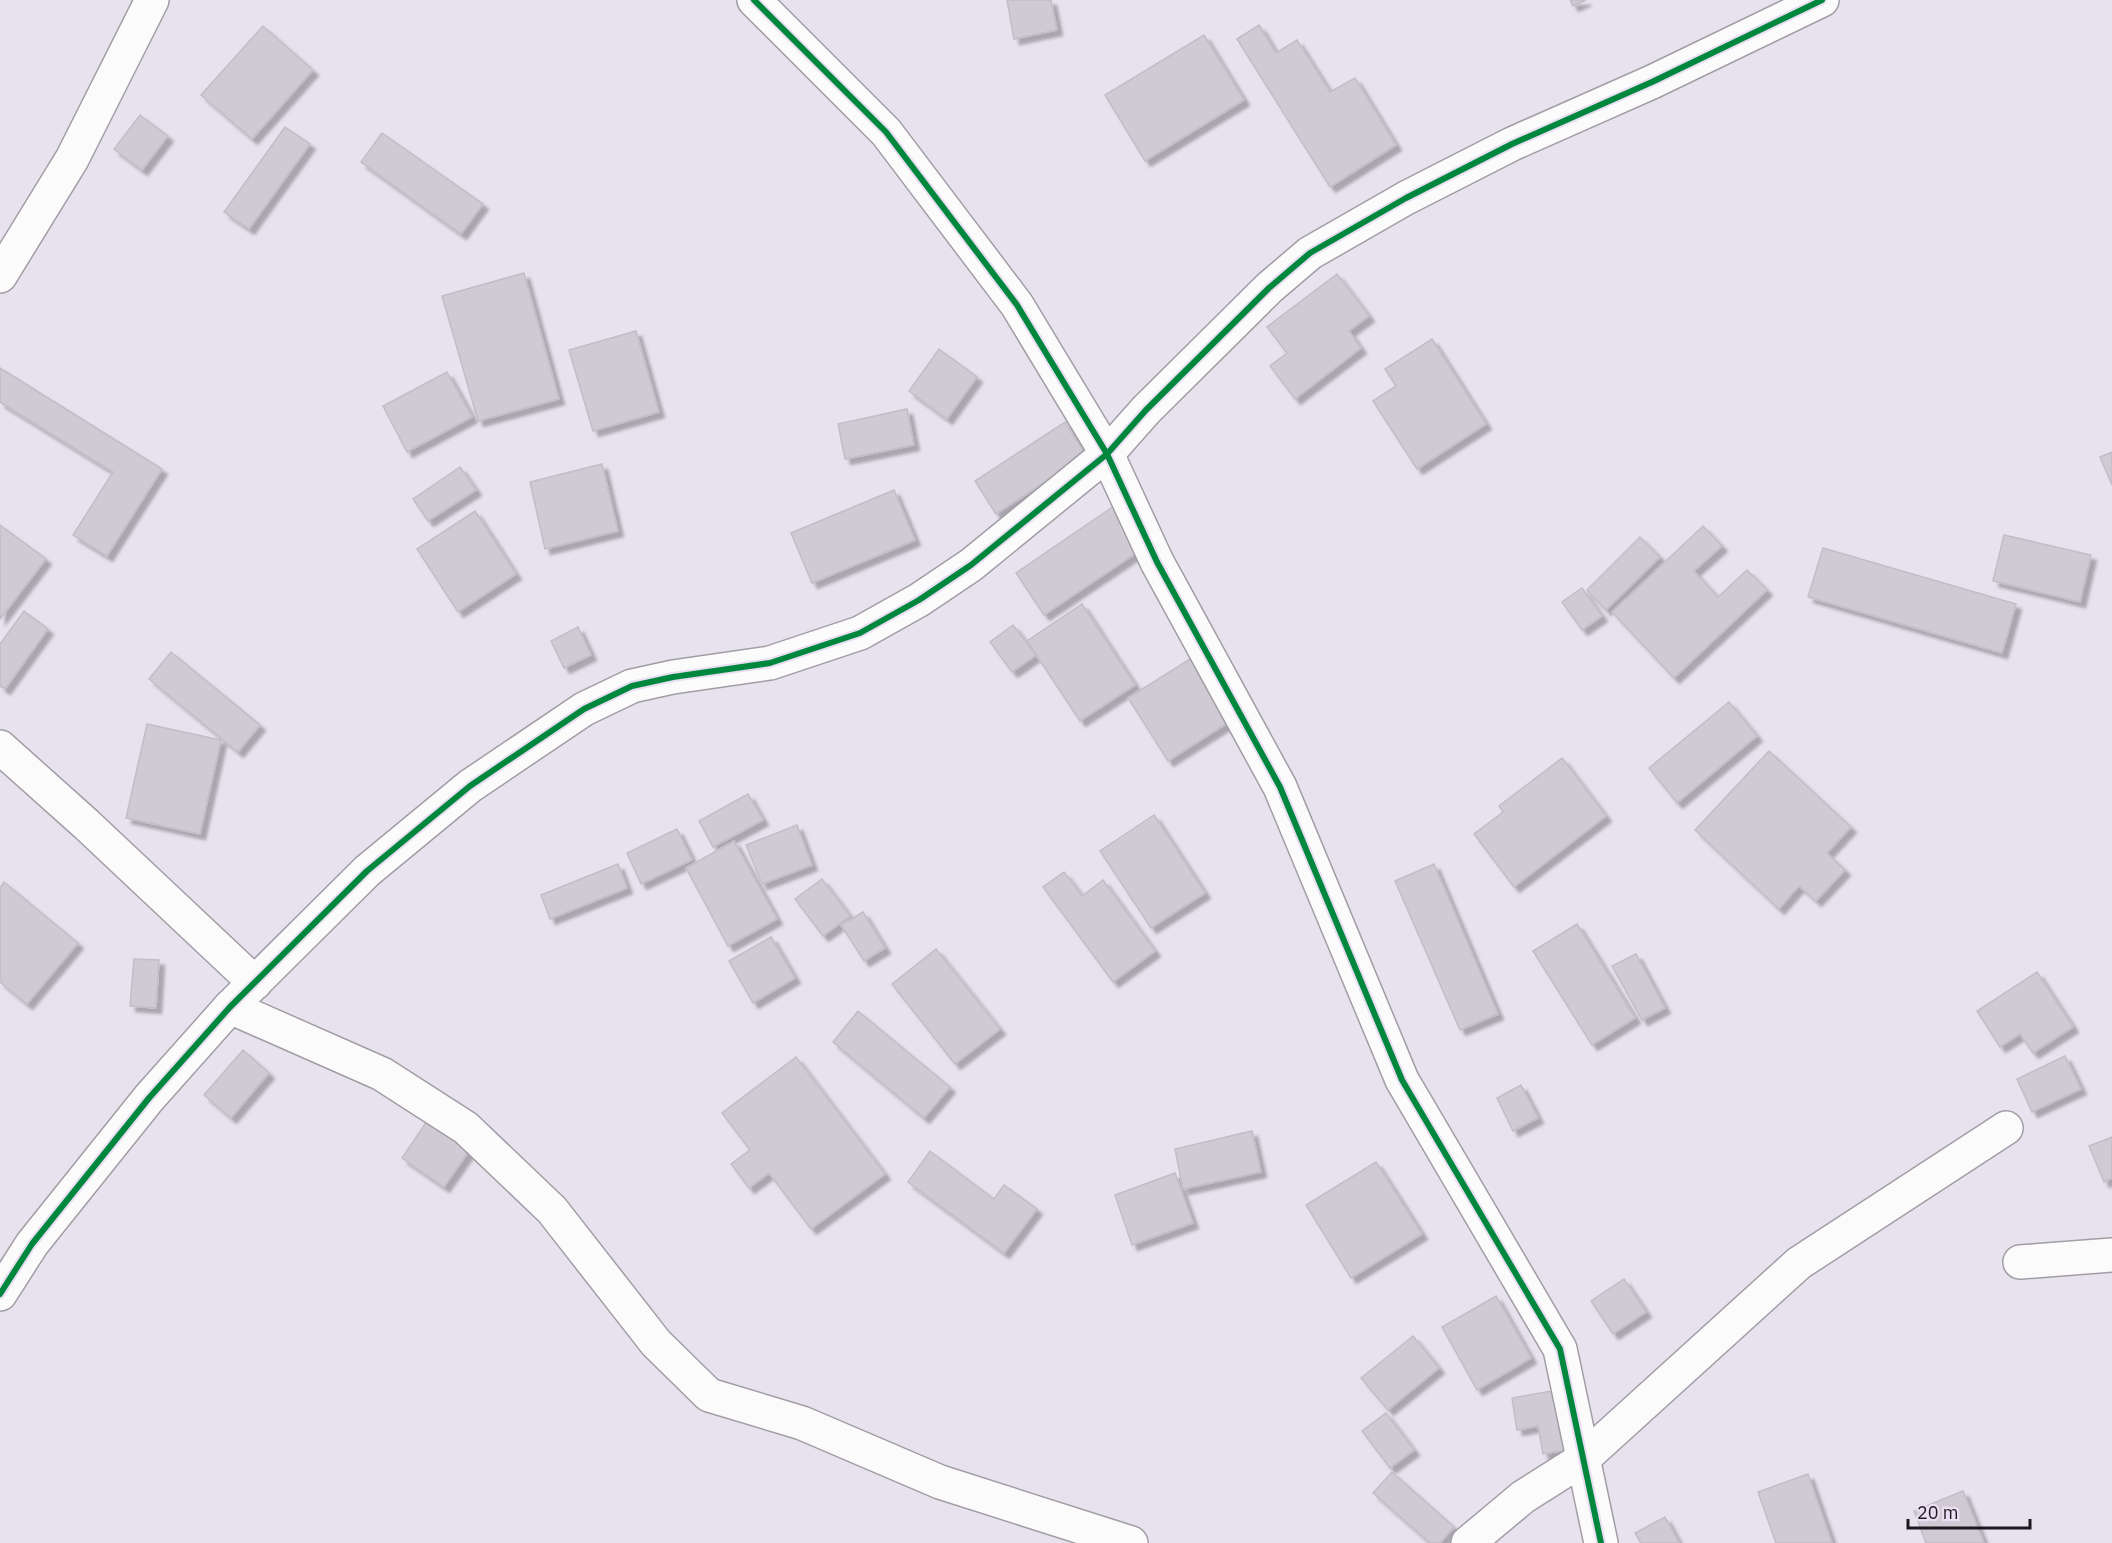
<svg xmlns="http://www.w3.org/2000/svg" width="2112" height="1543" font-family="'IBM Plex Sans',sans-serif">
<defs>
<filter id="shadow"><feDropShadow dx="5.5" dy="5.5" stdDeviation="1.5" flood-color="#0004"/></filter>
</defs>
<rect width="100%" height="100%" fill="#e8e2ee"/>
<!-- building -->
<g fill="#cfcad3" stroke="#c2bdc6" stroke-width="1.5" filter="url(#shadow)">
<polygon points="1007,0 1051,0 1057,30 1014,39"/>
<polygon points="1570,0 1586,0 1573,6"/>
<polygon points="1259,25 1276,53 1297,40 1330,92 1355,78 1396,145 1330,187 1237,39"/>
<polygon points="263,26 313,70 252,139 201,95"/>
<polygon points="1204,35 1244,100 1145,161 1105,95"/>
<polygon points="140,115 168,136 142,170 114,149"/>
<polygon points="285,127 310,144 249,229 224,212"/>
<polygon points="382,133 483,204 461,234 361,162"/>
<polygon points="524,273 559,399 478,421 442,296"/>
<polygon points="1337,274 1369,316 1349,331 1361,348 1295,399 1270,366 1287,353 1267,327"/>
<polygon points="636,331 659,412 593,431 569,350"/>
<polygon points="1432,339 1486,424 1417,469 1373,401 1396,386 1385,369"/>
<polygon points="939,349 977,377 947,419 909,391"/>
<polygon points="0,368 162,469 107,556 73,535 113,472 0,402"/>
<polygon points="447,372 472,417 407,452 383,406"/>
<polygon points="907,409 914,445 845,459 838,424"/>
<polygon points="1065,422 1086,455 996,514 975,481"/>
<polygon points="2112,452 2112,485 2100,457"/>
<polygon points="602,464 618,531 545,549 530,482"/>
<polygon points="460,467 476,490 428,521 413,499"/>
<polygon points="894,490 915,540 812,583 791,533"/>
<polygon points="1114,506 1142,549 1044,615 1016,573"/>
<polygon points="475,511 516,574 458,612 417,549"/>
<polygon points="0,525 46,559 0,619"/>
<polygon points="1703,526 1722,546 1694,571 1718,597 1747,570 1767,590 1674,678 1612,612"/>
<polygon points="2004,535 2091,555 2080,602 1993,581"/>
<polygon points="1640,537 1660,557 1606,610 1587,590"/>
<polygon points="1823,548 2016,604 2002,653 1808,597"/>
<polygon points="1582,588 1602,616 1582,630 1562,602"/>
<polygon points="1082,604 1135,685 1080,721 1027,641"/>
<polygon points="24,611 48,629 5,689 0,686 0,644"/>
<polygon points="1013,625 1036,655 1012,672 990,642"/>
<polygon points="578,627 591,655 564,668 551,641"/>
<polygon points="171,652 260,725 238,752 149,679"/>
<polygon points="1190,659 1229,722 1168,761 1128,698"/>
<polygon points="1729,702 1757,736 1677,803 1649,768"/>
<polygon points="147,724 221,740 200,834 126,818"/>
<polygon points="1769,751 1851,827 1827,853 1845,870 1816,901 1799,886 1779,909 1695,830"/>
<polygon points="1562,758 1606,816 1514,887 1474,834 1503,812 1499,806"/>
<polygon points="748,794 763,820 713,847 699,821"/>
<polygon points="1154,815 1205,893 1151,928 1100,851"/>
<polygon points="797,825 812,865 762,884 746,845"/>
<polygon points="677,829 692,860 641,884 627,853"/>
<polygon points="734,841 777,919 728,946 686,868"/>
<polygon points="618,864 627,888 550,919 541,895"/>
<polygon points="1434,864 1498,1014 1460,1030 1395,881"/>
<polygon points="1064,872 1082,896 1103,880 1155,951 1113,982 1043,887"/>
<polygon points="822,879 850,916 823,936 795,899"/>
<polygon points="4,882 78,943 27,1004 0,982 0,888"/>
<polygon points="863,912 885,948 864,961 841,925"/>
<polygon points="1577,924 1635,1018 1592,1045 1533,951"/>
<polygon points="771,937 795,978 753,1003 729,961"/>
<polygon points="936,949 1000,1029 955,1064 892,984"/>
<polygon points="1636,954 1665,1008 1642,1020 1612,966"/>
<polygon points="134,959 159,960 156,1008 130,1006"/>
<polygon points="2037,972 2073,1027 2033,1053 2020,1034 2000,1047 1977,1011"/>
<polygon points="858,1011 950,1087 924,1118 833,1042"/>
<polygon points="243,1050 269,1073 231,1118 204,1095"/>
<polygon points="2065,1056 2081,1089 2032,1112 2017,1079"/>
<polygon points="796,1057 885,1174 811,1229 769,1173 749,1188 731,1164 750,1150 722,1113"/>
<polygon points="1521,1085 1538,1118 1513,1131 1497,1098"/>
<polygon points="427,1121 469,1151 444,1187 402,1158"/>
<polygon points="1252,1131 1261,1172 1183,1189 1175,1149"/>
<polygon points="2112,1137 2112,1178 2104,1182 2089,1146"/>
<polygon points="930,1151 994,1199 1004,1185 1037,1209 1004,1253 908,1182"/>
<polygon points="1376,1162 1422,1234 1351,1278 1306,1205"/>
<polygon points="1175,1173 1193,1223 1132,1245 1115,1195"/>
<polygon points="1624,1279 1646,1312 1613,1334 1591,1301"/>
<polygon points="1496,1296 1531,1358 1477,1390 1442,1327"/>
<polygon points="1413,1336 1439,1368 1388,1410 1361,1378"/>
<polygon points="1562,1389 1572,1449 1543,1454 1538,1426 1517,1430 1512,1398"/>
<polygon points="1386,1413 1414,1450 1390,1468 1362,1431"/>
<polygon points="1392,1472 1454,1527 1440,1543 1430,1543 1373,1493"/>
<polygon points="1808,1474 1832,1543 1776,1543 1758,1492"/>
<polygon points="1963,1491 1984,1543 1926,1543 1914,1511"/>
<polygon points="1665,1517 1679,1543 1641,1543 1635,1533"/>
</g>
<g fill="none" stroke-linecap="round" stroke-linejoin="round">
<defs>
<g id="street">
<polyline points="754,0 886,132 1017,305 1107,454 1157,562 1280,787 1402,1080 1560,1349 1601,1543"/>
<polyline points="0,276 72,159 152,0"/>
<polyline points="0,747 86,824 255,983"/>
<polyline points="230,1007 382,1074 466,1128 552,1210 656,1343 709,1395 802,1423 940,1482 1131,1543"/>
<polyline points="2020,1262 2112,1255"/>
<polyline points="0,1294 32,1244 149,1098 230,1007 367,871 470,786 584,709 632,686 673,677 770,663 860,633 919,600 971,565 1107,454 1146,410 1269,288 1310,253 1406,198 1512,144 1652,82 1822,0"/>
<polyline points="1468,1543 1523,1497 1583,1459 1799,1263 2006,1128"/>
</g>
</defs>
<!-- street casing -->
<use href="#street" stroke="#a19da5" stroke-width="36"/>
<!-- street -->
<use href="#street" stroke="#fcfbfc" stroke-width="33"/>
<defs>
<g id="cycleway">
<polyline points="754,0 886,132 1017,305 1107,454 1157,562 1280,787 1402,1080 1560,1349 1601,1543"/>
<polyline points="0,1294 32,1244 149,1098 230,1007 367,871 470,786 584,709 632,686 673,677 770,663 860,633 919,600 971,565 1107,454 1146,410 1269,288 1310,253 1406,198 1512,144 1652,82 1822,0"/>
</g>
</defs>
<!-- cycleway casing -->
<use href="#cycleway" stroke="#e9def2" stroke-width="10"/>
<!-- cycleway -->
<use href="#cycleway" stroke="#00873e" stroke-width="6"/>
</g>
<!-- scale -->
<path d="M1908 1519v9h122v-9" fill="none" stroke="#1c181f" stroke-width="3"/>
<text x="1917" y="1519" font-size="18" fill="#1c181f" stroke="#e9def2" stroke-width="4.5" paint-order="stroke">20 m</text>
</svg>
